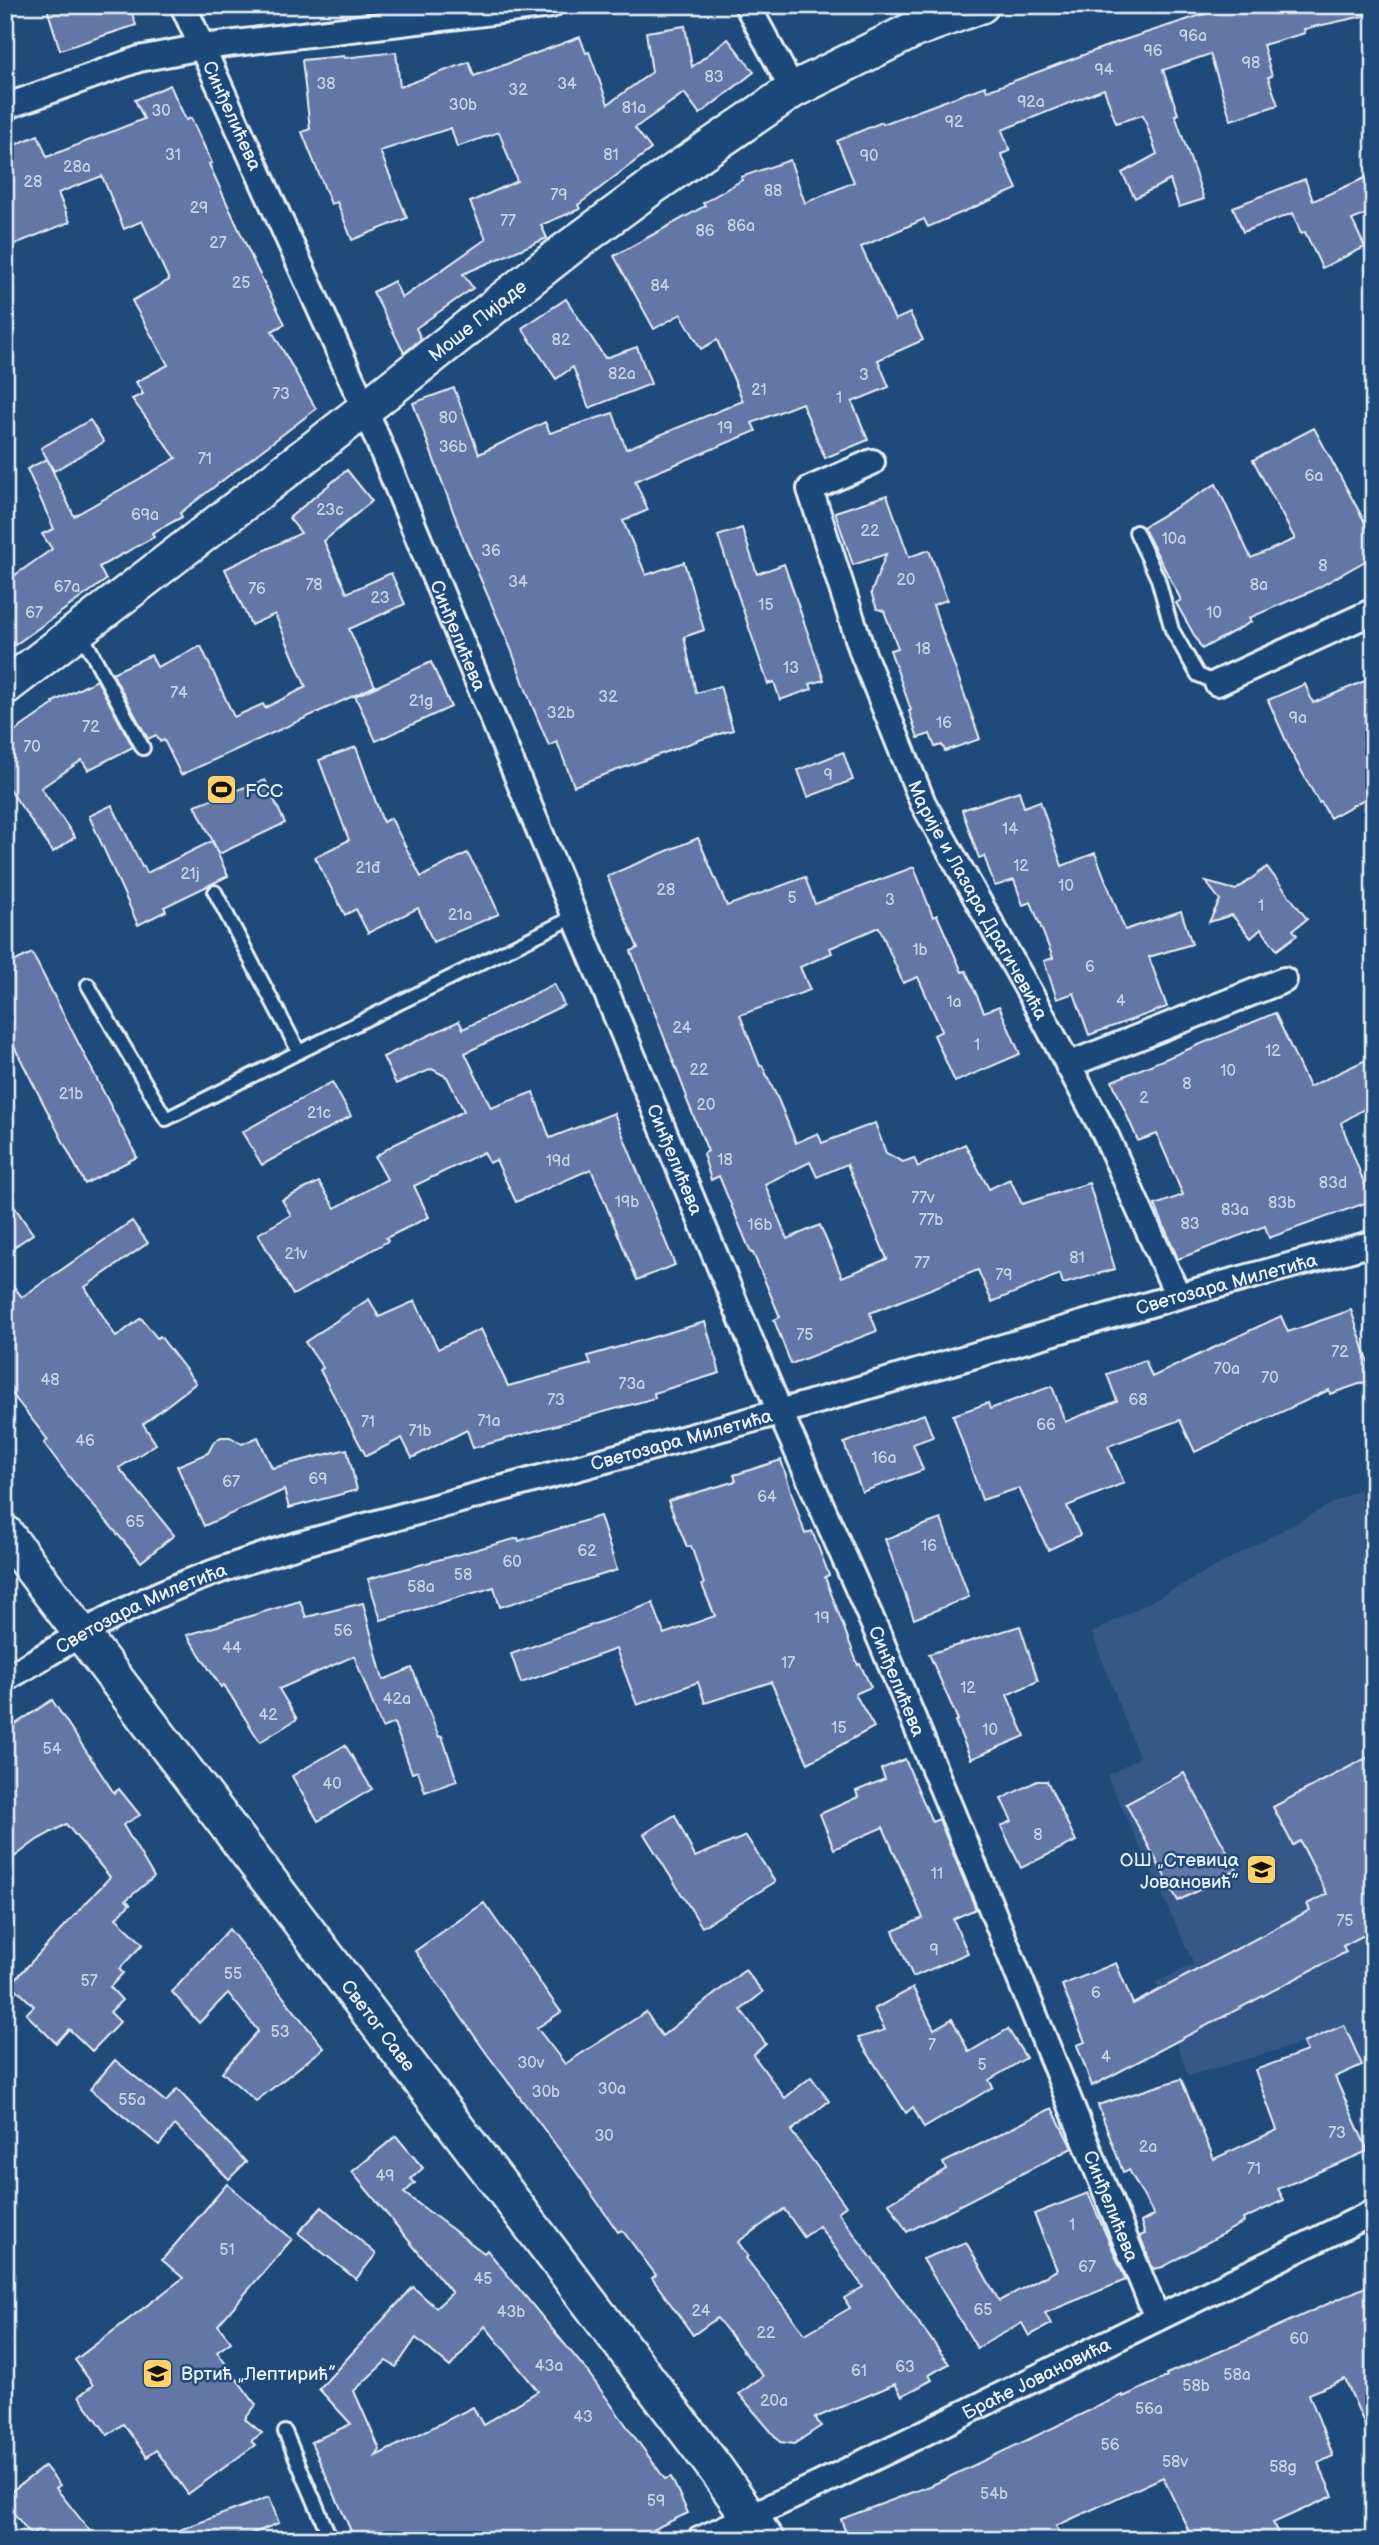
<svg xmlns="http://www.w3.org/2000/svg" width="1379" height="2545" font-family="'Balsamiq Sans',sans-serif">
<rect width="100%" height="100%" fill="#1f4a7a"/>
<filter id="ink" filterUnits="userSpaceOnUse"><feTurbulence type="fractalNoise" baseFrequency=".0143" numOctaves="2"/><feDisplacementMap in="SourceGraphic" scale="14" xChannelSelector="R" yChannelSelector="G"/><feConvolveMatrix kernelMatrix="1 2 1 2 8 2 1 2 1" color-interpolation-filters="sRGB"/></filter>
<g filter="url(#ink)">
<!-- built -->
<polygon fill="#345888" points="1374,1481 1374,2087 1344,2025 1303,2043 1188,2076 1156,1982 1194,1964 1107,1776 1139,1757 1092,1633"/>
<!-- building -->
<g fill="#6477a7" stroke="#e8f1f8" stroke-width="2" fill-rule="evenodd">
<polygon points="46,5 129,5 136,25 60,50"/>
<polygon points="1232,5 1363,5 1364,16 1304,29 1305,33 1263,45 1272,76 1268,77 1278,105 1231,120 1210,54 1163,70 1178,114 1175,115 1204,199 1179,207 1170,180 1135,198 1122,173 1157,154 1143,115 1116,123 1104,89 1002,130 1010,151 1001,154 1017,189 928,227 924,219 861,247 895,320 910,313 923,340 878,360 889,387 852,402 868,440 825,458 802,403 752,423 756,431 635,481 648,510 623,521 646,575 684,562 704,630 684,637 696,693 720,686 733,730 702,739 574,786 557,742 549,746 531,703 511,649 464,541 413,403 454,388 479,454 545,422 550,433 613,413 626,449 743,401 717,340 701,349 681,314 654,329 614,256 705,206 703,203 742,180 741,177 790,160 805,203 854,182 837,141 882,122 883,124 985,86 987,91 1118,42"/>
<polygon points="685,26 692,67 728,39 754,72 700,114 684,93 635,128 651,149 578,205 580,209 541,225 547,238 463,274 473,288 416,328 421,339 404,353 373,292 394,281 402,298 486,239 470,202 517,181 499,132 457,147 451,128 380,151 407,218 352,240 337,202 331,204 302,132 310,129 302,60 344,56 344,58 396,52 400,87 469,62 474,76 580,37 586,53 589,52 608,104 652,72 646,32"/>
<polygon points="170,85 186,120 191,118 212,163 209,164 257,269 285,324 272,331 316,409 180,513 182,517 152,533 154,537 99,567 106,580 5,652 5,582 52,549 42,534 54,529 27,469 47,459 74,516 176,458 132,399 143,394 136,382 168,365 132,301 169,280 142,221 124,229 102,176 58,193 70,222 5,248 5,149 38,135 47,157 144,119 135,100"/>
<polygon points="1374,174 1374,211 1352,220 1365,247 1322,268 1305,232 1301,234 1293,213 1243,232 1233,207 1305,179 1313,201"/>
<polygon points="566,299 605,358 637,347 651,384 589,408 573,367 556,379 522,328"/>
<polygon points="90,420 104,442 54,471 41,448"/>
<polygon points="1314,428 1374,539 1374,556 1312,591 1249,618 1251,622 1202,649 1176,603 1181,600 1143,527 1216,484 1251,558 1295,539 1253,460"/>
<polygon points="347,470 372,501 324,541 347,593 391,573 405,604 349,629 375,686 181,775 164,740 160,742 156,735 148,739 112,673 151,655 157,667 201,646 234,717 263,704 265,708 306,687 275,614 251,625 225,569 301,533 289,518"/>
<polygon points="887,495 909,557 929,550 947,600 933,605 980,739 945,751 942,745 935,747 930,734 918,738 909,711 911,710 890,650 898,648 884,611 877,609 871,593 886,554 853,565 835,512"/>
<polygon points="742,528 757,574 784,564 824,680 810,684 812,689 780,700 774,682 768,684 718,536"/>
<polygon points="431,662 451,707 376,741 355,696"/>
<polygon points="1374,677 1374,738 1363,743 1374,767 1374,794 1330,818 1321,802 1319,803 1291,752 1268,700 1305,684 1313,703"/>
<polygon points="97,680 133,747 88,770 82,760 41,788 75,837 53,852 5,783 5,738 54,704 53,702"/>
<polygon points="356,747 383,822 391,818 421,877 467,853 486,885 499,914 433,942 418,908 368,933 356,909 345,915 315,857 349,840 319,760"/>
<polygon points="843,752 853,780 808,797 798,770"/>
<polygon points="265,780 285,823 219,854 195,805"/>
<polygon points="1019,791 1024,807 1040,801 1062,866 1095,853 1125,930 1181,911 1192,944 1149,957 1167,1007 1089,1035 1074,993 1057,999 1044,961 1053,958 1031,902 1023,905 1014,880 995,886 984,856 979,858 962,810"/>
<polygon points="112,805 142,867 144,866 147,873 212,841 228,876 164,907 166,911 138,925 89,816"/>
<path d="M698,838L727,906L805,877L815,904L914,867L933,917L937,915L962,972L966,971L984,1012L999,1006L1020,1054L955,1082L934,1035L942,1031L918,977L903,983L879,927L830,948L832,953L800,967L810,990L740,1015L760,1066L762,1065L778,1099L796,1143L818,1133L822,1143L875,1123L886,1153L903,1162L914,1158L918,1167L965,1144L989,1189L1010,1179L1022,1204L1089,1183L1115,1269L1063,1284L1060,1274L992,1302L978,1270L870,1313L877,1331L791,1364L774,1320L780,1317L753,1253H751L719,1176L711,1180L703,1154L708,1151L686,1098L687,1097L631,951L638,948L607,876ZM810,1162L817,1177L847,1164L887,1259L842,1277L820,1225L787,1239L765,1184Z"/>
<polygon points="1267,867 1307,919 1293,930 1297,935 1277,950 1261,929 1251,938 1232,915 1209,922 1220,900 1206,882 1236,890"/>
<polygon points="32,953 137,1157 85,1184 5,1029 5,966"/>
<polygon points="554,984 564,1005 465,1053 491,1108 533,1092 550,1138 614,1113 675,1265 637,1280 591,1169 516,1202 496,1160 489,1163 484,1152 414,1186 429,1217 386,1238 388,1241 293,1295 258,1234 291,1215 282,1200 319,1182 335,1208 387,1179 375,1157 393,1145 464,1111 447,1077 432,1069 396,1084 383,1057 459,1021 463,1029"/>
<polygon points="1275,1013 1309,1087 1374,1056 1374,1103 1341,1123 1371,1201 1269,1238 1265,1226 1178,1259 1155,1205 1183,1195 1157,1134 1138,1141 1112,1081"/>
<polygon points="332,1082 351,1116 262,1165 242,1132"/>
<polygon points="5,1193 33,1234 5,1253"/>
<polygon points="132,1221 148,1243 85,1287 116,1337 141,1318 157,1338 160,1336 196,1383 143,1424 156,1444 119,1468 174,1535 141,1562 70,1478 44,1443 48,1440 5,1385 5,1276 22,1297"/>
<polygon points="369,1299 379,1317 415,1301 438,1349 481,1329 508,1386 591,1364 588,1356 705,1322 720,1373 654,1393 655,1398 473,1448 467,1430 412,1458 402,1438 366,1456 320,1370 323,1368 305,1342"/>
<polygon points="1351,1310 1374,1379 1330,1394 1329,1390 1195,1452 1180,1420 1108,1446 1124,1483 1067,1506 1080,1535 1048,1550 1019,1488 982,1500 953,1415 988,1403 990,1409 1052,1386 1065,1422 1117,1401 1107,1374 1145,1360 1152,1377 1281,1316 1288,1332"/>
<polygon points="924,1414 933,1437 913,1444 923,1470 862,1492 844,1443"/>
<polygon points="221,1437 230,1437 242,1444 258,1437 272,1468 347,1449 357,1490 289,1508 284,1490 204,1526 177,1466 208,1453 214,1442"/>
<polygon points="781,1460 805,1534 812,1531 829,1575 825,1577 858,1665 860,1664 871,1687 855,1694 874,1727 808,1763 771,1682 705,1703 698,1682 637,1705 616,1649 521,1683 511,1654 653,1603 664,1634 715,1616 702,1585 704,1584 691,1546 687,1547 668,1501 736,1481 734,1475"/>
<polygon points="600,1516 617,1570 500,1607 494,1587 381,1620 368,1579 518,1538 519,1541"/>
<polygon points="941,1519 969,1597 914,1619 885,1539"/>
<polygon points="300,1601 306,1617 363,1603 383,1680 412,1668 439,1737 442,1736 457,1781 425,1792 418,1771 412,1773 394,1723 382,1728 354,1656 279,1689 297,1719 260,1742 224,1685 221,1687 187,1635"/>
<polygon points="1020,1626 1038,1681 1007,1695 1025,1736 971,1759 955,1721 958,1720 929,1654"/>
<polygon points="52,1700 114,1793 119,1789 140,1815 123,1825 154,1877 126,1900 130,1904 116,1918 143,1944 119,1969 123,1973 110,1987 122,2000 110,2012 120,2022 92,2051 69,2029 56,2043 26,2014 34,2006 11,1984 110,1877 66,1824 37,1840 5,1864 5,1731"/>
<polygon points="345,1745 372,1789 318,1821 292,1776"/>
<polygon points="1374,1754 1374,1803 1364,1808 1374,1825 1374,1930 1343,1946 1346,1952 1092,2086 1077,2045 1085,2042 1062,1985 1116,1963 1133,2004 1310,1910 1307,1904 1327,1894 1300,1841 1293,1845 1273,1807"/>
<polygon points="905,1759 932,1822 939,1819 976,1909 953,1919 968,1953 913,1977 893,1931 923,1918 883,1827 834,1849 820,1814 858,1797 856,1791 885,1779 881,1769"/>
<polygon points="1184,1773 1237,1870 1178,1901 1126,1804"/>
<polygon points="1037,1781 1047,1781 1076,1841 1021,1868 1001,1826 1012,1821 1001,1799"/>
<polygon points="675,1815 695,1857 746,1836 775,1882 702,1927 644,1834"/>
<path d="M484,1903L561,2012L537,2028L565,2064L646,2012L662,2036L745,1970L763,1992L741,2010L766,2044L753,2055L785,2098L811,2077L829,2101L791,2131L846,2206L838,2212L949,2364L929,2375L932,2380L902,2396L895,2384L815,2418L821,2426L794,2444L780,2442L739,2394L763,2376L717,2318L693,2335L652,2278L656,2275L622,2230L618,2232L577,2173L487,2054L415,1951ZM784,2209L804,2237L819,2226L863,2287L844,2298L850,2308L805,2334L746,2258L748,2256L738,2242Z"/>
<polygon points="229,1929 324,2048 256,2101 222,2072 258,2031 228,1993 199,2023 172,1992"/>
<polygon points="913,1988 934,2029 952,2019 969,2052 1008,2029 1026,2058 989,2080 993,2087 924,2128 913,2107 906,2113 858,2038 885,2030 874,2009"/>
<polygon points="1344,2025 1362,2065 1335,2077 1368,2151 1278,2189 1284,2200 1243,2219 1244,2222 1163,2267 1153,2269 1140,2236 1145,2234 1141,2222 1154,2215 1129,2170 1123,2172 1098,2105 1181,2079 1214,2159 1277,2130 1255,2070 1307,2051 1303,2043"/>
<polygon points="115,2060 166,2102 177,2089 246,2162 229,2179 175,2125 159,2145 90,2089"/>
<polygon points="1052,2108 1072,2148 907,2232 889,2203 946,2169 943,2163"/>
<path d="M396,2136L423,2168L411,2179L415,2183L404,2193L484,2253L487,2250L587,2371L665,2479L671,2477L688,2513L631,2540H355L311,2442L351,2424L319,2389L413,2287L436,2308L452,2293L352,2172ZM485,2326L538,2391L483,2425L473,2407L376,2456L380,2450L354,2391L386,2361L396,2367L416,2338L450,2367Z"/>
<polygon points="227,2184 292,2239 218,2325 231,2342 217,2352 256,2405 245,2419 262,2433 251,2441 255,2445 188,2494 156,2450 147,2457 123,2424 108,2435 79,2396 93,2385 75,2360 183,2278 162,2260"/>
<polygon points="1088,2193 1126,2280 1045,2313 1051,2324 1029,2336 1022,2323 977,2348 923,2259 966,2242 999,2301 1057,2270 1034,2214"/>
<polygon points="322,2207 376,2254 356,2279 298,2233"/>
<polygon points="1374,2283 1374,2446 1345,2379 1309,2394 1333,2456 1318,2463 1333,2496 1273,2523 1281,2540 1193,2540 1163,2477 1056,2526 1064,2540 848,2540 841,2519 930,2486 1122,2395 1123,2397 1167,2377 1166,2374 1245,2341"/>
<polygon points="45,2466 60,2485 56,2488 97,2540 46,2540 38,2530 31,2535 5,2502 5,2496"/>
<polygon points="269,2497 279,2523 236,2540 161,2540 160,2537"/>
</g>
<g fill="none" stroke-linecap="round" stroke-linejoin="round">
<defs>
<g id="lane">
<polyline points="1136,532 1158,579 1172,630 1198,675 1217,683"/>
<polyline points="80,631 143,748"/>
<polyline points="215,892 299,1052"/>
<polyline points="88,985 166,1119 299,1052 574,917"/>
<polyline points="285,2432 331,2540"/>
</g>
<g id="street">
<path id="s1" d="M183,5L365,409L780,1412L881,1641L973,1863L1157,2318"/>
<polyline points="747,5 793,90"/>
<polyline points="5,107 139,59 202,47 551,5"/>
<path id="s2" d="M872,462L810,489L863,654L923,803L1036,1004L1106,1136L1178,1296"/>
<polyline points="1217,683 1374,611"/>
<polyline points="1068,1065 1284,980"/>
<path id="s3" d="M5,1679C53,1651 100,1621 151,1598C198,1576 247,1561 297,1545L780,1412L1178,1296L1374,1243"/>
<path id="s4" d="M699,2540L820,2484L1374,2212"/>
</g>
<g id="secondary">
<path id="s5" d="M5,687L328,438L566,250L653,186L793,90L913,30L981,5"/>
<path id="s6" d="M5,1533L715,2468L766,2540"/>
</g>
</defs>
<!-- lane casing -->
<use href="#lane" stroke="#e8f1f8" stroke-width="18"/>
<!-- street casing -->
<use href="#street" stroke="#e8f1f8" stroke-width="30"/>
<!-- secondary casing -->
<use href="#secondary" stroke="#e8f1f8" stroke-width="40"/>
<!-- lane -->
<use href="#lane" stroke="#1f4a7a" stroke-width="12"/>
<!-- street -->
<use href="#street" stroke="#1f4a7a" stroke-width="24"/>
<!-- secondary -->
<use href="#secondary" stroke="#1f4a7a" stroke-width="35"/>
</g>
</g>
<!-- icons -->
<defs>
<symbol id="stadium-square" viewBox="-11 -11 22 22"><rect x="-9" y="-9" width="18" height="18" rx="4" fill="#ffd166" stroke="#1f4a7a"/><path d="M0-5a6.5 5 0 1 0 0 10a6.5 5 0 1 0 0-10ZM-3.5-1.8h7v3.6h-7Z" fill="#111"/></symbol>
<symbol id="school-square" viewBox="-11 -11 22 22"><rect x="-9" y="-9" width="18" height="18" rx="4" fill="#ffd166" stroke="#1f4a7a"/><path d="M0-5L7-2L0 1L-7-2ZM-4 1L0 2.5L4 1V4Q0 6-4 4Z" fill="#111"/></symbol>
</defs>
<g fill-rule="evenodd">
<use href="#stadium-square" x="204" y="772" width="35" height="35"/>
<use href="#school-square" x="1244" y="1852" width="35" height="35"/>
<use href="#school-square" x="140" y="2356" width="35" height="35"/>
</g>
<g text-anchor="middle" stroke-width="5" stroke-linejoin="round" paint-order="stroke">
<!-- number labels -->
<g font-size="16" fill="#c7d2e4">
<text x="1193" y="41">96a</text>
<text x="1153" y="56">96</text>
<text x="1251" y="68">98</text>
<text x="1104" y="75">94</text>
<text x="714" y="82">83</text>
<text x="326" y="89">38</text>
<text x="567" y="89">34</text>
<text x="518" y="95">32</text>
<text x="1031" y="107">92a</text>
<text x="463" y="110">30b</text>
<text x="634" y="113">81a</text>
<text x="161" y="116">30</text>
<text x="954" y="127">92</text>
<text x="173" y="160">31</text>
<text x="611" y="160">81</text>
<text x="869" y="161">90</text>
<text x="77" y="172">28a</text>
<text x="33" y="187">28</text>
<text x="773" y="196">88</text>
<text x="559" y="200">79</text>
<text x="199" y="213">29</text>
<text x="508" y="226">77</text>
<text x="741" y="231">86a</text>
<text x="705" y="236">86</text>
<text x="218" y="248">27</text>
<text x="241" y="288">25</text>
<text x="660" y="291">84</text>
<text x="561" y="345">82</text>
<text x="622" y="379">82a</text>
<text x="864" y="380">3</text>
<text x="759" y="395">21</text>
<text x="281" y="399">73</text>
<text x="839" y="403">1</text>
<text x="448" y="423">80</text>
<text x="725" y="433">19</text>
<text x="453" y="452">36b</text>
<text x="205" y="464">71</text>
<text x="1314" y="481">6a</text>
<text x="330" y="515">23c</text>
<text x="145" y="520">69a</text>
<text x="870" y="536">22</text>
<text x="1174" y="544">10a</text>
<text x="491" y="556">36</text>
<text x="1323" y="571">8</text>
<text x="906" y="585">20</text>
<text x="518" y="587">34</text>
<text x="314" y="590">78</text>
<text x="1259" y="590">8a</text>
<text x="67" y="592">67a</text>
<text x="257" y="594">76</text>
<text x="380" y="603">23</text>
<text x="766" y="610">15</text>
<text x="34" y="618">67</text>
<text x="1214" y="618">10</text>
<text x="923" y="654">18</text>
<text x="791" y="673">13</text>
<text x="179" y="698">74</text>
<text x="608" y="702">32</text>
<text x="421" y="706">21g</text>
<text x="561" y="718">32b</text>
<text x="1298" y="723">9a</text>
<text x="944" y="728">16</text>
<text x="91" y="732">72</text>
<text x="32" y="752">70</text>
<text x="828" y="780">9</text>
<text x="1010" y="834">14</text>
<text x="1021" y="871">12</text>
<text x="368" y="873">21đ</text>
<text x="190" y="879">21j</text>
<text x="1066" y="891">10</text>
<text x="666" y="895">28</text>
<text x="792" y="903">5</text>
<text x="890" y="905">3</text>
<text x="1261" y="911">1</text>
<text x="460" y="920">21a</text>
<text x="920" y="955">1b</text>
<text x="1090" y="972">6</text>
<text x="1121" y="1006">4</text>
<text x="954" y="1007">1a</text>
<text x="682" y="1033">24</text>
<text x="977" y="1050">1</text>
<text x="1273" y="1056">12</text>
<text x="699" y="1075">22</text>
<text x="1228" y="1076">10</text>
<text x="1187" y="1089">8</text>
<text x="71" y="1099">21b</text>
<text x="1144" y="1103">2</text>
<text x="706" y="1110">20</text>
<text x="319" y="1118">21c</text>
<text x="725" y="1165">18</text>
<text x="558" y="1166">19d</text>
<text x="1333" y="1188">83d</text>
<text x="923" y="1203">77v</text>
<text x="627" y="1207">19b</text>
<text x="1282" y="1208">83b</text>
<text x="1235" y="1215">83a</text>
<text x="931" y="1225">77b</text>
<text x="1190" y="1229">83</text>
<text x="760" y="1230">16b</text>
<text x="296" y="1259">21v</text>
<text x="1077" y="1263">81</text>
<text x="922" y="1268">77</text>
<text x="1004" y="1280">79</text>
<text x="805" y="1340">75</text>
<text x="1340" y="1357">72</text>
<text x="1227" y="1374">70a</text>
<text x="1270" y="1383">70</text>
<text x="50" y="1385">48</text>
<text x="632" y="1389">73a</text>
<text x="556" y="1405">73</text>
<text x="1138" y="1405">68</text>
<text x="489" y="1426">71a</text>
<text x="368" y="1427">71</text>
<text x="1046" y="1430">66</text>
<text x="420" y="1436">71b</text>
<text x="85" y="1446">46</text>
<text x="884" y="1463">16a</text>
<text x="318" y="1484">69</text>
<text x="231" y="1487">67</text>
<text x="767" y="1502">64</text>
<text x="135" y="1527">65</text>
<text x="929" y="1551">16</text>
<text x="587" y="1556">62</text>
<text x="512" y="1567">60</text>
<text x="463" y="1580">58</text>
<text x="421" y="1592">58a</text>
<text x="822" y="1623">19</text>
<text x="343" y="1636">56</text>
<text x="232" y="1653">44</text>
<text x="788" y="1668">17</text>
<text x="968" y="1693">12</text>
<text x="397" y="1704">42a</text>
<text x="268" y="1720">42</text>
<text x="839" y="1733">15</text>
<text x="990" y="1735">10</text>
<text x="52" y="1754">54</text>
<text x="332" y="1789">40</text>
<text x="1038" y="1840">8</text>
<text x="937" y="1879">11</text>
<text x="1345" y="1926">75</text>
<text x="934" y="1955">9</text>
<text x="233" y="1979">55</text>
<text x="89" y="1986">57</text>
<text x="1096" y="1998">6</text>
<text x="280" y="2037">53</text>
<text x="932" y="2050">7</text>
<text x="1106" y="2062">4</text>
<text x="531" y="2068">30v</text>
<text x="982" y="2070">5</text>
<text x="612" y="2094">30a</text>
<text x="546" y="2097">30b</text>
<text x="132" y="2105">55a</text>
<text x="1337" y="2138">73</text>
<text x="604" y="2141">30</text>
<text x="1148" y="2152">2a</text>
<text x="1254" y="2174">71</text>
<text x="385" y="2181">49</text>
<text x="1072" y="2230">1</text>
<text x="227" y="2255">51</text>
<text x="1087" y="2272">67</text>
<text x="483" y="2284">45</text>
<text x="983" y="2315">65</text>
<text x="701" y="2316">24</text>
<text x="511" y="2317">43b</text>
<text x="766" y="2338">22</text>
<text x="1299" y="2344">60</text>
<text x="549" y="2371">43a</text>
<text x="905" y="2372">63</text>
<text x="859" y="2376">61</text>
<text x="1237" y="2380">58a</text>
<text x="1196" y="2391">58b</text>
<text x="774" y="2406">20a</text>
<text x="1149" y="2414">56a</text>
<text x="583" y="2422">43</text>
<text x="1110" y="2450">56</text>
<text x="1175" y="2467">58v</text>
<text x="1283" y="2472">58g</text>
<text x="994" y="2499">54b</text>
<text x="656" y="2506">59</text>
</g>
<!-- street labels -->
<g font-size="19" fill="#e8f1f8" stroke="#1f4a7a">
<text dy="7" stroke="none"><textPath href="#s1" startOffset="121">Синђелићева</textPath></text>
<text dy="7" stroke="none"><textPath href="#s5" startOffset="598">Моше Пијаде</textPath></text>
<text dy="7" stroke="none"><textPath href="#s1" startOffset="688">Синђелићева</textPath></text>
<text dy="7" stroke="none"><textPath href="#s2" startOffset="513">Марије и Лазара Драгичевића</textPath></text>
<text dy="7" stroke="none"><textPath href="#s1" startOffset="1255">Синђелићева</textPath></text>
<text dy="7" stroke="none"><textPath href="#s3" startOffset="1288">Светозара Милетића</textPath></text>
<text dy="7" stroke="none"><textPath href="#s3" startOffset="721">Светозара Милетића</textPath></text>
<text dy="7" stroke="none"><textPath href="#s3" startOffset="154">Светозара Милетића</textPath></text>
<text dy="7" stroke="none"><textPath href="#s1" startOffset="1822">Синђелићева</textPath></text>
<text dy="7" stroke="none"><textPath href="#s6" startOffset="618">Светог Саве</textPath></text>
<text dy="7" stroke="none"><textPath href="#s1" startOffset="2389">Синђелићева</textPath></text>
<text dy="7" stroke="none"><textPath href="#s4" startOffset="374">Браће Јовановића</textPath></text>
</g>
<!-- poi labels -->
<g font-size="19" fill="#e8f1f8" stroke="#1f4a7a" text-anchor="start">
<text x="245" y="797">FCC</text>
<text x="1239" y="1866" text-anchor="end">ОШ „Стевица<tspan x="1239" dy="22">Јовановић”</tspan></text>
<text x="181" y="2380">Вртић „Лептирић”</text>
</g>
</g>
<!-- margin -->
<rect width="1379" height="2545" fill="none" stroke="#1f4a7a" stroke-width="28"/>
<rect x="14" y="14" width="1351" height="2517" fill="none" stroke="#e8f1f8" stroke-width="2.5" filter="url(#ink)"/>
</svg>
